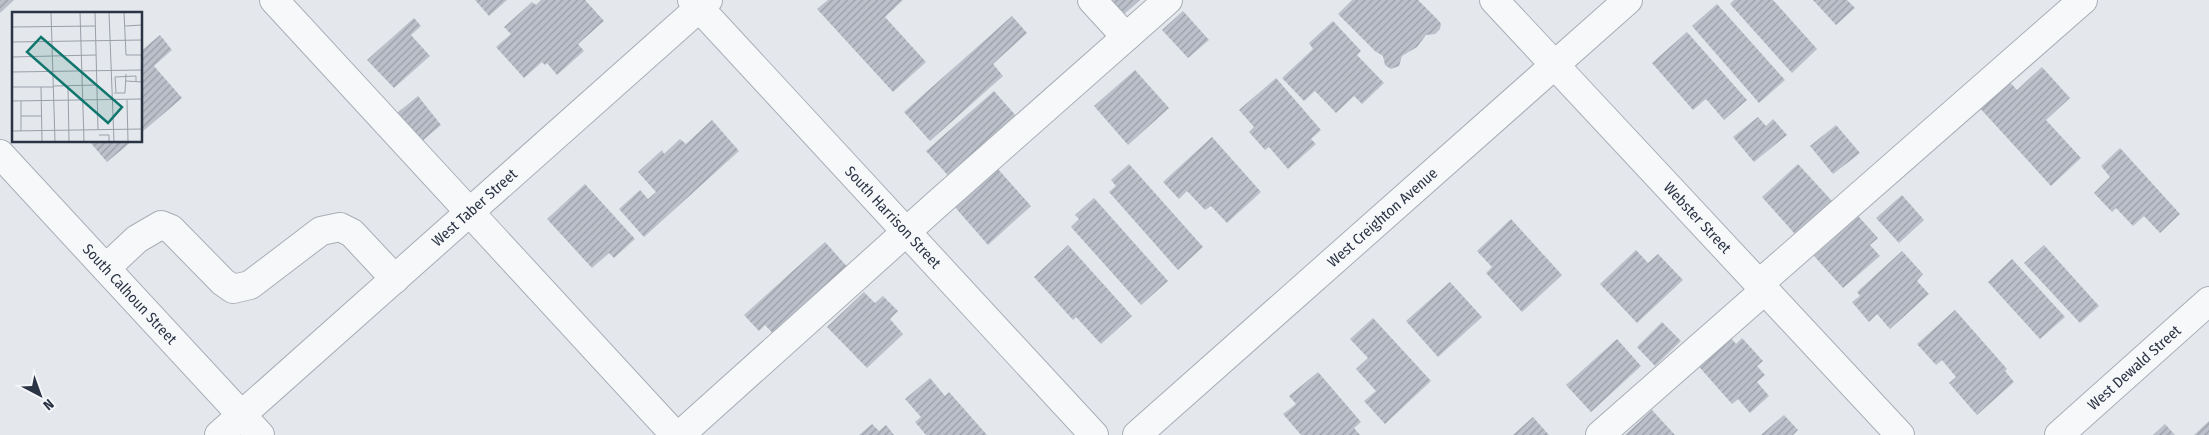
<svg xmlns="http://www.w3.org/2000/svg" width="2209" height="435" font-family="'Fira Sans Condensed',sans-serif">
<defs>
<pattern id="building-hatch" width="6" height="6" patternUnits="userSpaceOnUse" patternTransform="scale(1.25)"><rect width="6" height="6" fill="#bbc0ca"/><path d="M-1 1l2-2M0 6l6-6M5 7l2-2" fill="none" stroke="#989da6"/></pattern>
</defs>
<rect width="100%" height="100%" fill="#e4e7ec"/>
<!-- building -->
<g fill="url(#building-hatch)">
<polygon points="0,0 14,0 0,13"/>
<polygon points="475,0 507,0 489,16"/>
<polygon points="541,0 585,0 604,21 578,44 584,51 557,75 547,63 545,65 542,62 524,78 496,47 511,34 504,27 532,2 536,5"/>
<polygon points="828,0 903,0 885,17 926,62 893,92 817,9"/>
<polygon points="1107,0 1140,0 1122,16"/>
<polygon points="1352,0 1418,0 1438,20 1441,24 1440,29 1435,34 1426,35 1417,47 1402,56 1399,66 1391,69 1385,65 1383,56 1375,51 1338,14"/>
<polygon points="1734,0 1773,0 1817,49 1792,73 1730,4"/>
<polygon points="1813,0 1847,0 1855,8 1836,25"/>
<polygon points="1717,4 1785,80 1759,103 1692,26"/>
<polygon points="1183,11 1209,40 1188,58 1162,30"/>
<polygon points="1012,16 1027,33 993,64 1003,76 930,141 904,112"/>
<polygon points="414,18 421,26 411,35 430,56 394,88 367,60"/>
<polygon points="1333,21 1361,51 1357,55 1384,83 1362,104 1354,96 1336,113 1315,91 1304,101 1282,78 1313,49 1309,43"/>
<polygon points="1687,32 1747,100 1724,120 1706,99 1693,110 1652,63"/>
<polygon points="160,35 172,50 154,66 182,98 141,133 141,51"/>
<polygon points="2042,67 2070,98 2046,120 2081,158 2051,186 1978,106 2007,79 2017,90"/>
<polygon points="1135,70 1169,108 1128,145 1094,106"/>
<polygon points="1276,78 1321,130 1311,139 1316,144 1288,169 1269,147 1265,150 1249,132 1254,127 1239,110"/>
<polygon points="994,91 1017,117 953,181 926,151"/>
<polygon points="418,96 441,125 421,142 397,113"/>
<polygon points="1758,117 1766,126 1773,119 1787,135 1754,162 1733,137"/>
<polygon points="712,120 739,151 644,237 619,209 640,190 648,199 656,192 638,172 662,150 664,154 680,139 686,144"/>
<polygon points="1836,125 1860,153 1833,174 1810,146"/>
<polygon points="1212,137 1261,192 1227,223 1211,206 1205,210 1187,191 1179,199 1163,182"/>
<polygon points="89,141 132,141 107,162"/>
<polygon points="2120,148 2180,214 2160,233 2144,216 2133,226 2116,208 2112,212 2094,193 2110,177 2101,166"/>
<polygon points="1129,164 1203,247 1178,270 1109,192 1116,186 1111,180"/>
<polygon points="1798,164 1832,201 1795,234 1762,197"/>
<polygon points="997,168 1031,206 988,245 954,206"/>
<polygon points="585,184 635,239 614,258 609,253 592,268 547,219"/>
<polygon points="1902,195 1924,220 1899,243 1876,218"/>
<polygon points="1094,198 1168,281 1141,305 1071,227 1079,219 1075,215"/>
<polygon points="1858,216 1878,238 1870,245 1880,256 1843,288 1814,256"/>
<polygon points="1511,219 1562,275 1522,312 1486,273 1492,267 1477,251"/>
<polygon points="825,242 851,271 777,338 765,325 759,331 744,315"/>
<polygon points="1068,245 1132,316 1101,344 1076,317 1073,320 1034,277"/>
<polygon points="2044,245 2099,306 2080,323 2024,263"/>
<polygon points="1636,250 1648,263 1658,254 1683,280 1637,323 1600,284"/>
<polygon points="1902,251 1923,274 1917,281 1929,294 1890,329 1877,314 1869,322 1852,302 1860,296 1857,292"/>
<polygon points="2012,259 2065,317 2040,339 1988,282"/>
<polygon points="1450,282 1482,317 1438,357 1406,321"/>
<polygon points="864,292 875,303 883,296 898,311 890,319 903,334 867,368 827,327"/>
<polygon points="1955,310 2007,369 2005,371 2014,382 1977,415 1949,383 1956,377 1942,360 1936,365 1917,344"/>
<polygon points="1373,318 1431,381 1385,424 1364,401 1376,391 1356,369 1368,358 1350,339"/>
<polygon points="1662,322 1681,341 1655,366 1637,347"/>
<polygon points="1727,333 1736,344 1742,338 1763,361 1757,366 1765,375 1757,382 1769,396 1750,413 1738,399 1732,404 1694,361"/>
<polygon points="1617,339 1641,366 1591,412 1566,385"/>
<polygon points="1318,372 1361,422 1354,428 1360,435 1301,435 1283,414 1296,404 1289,396"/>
<polygon points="930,378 945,396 949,392 987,435 926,435 915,422 921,417 905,399"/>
<polygon points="1652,410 1675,435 1625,435"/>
<polygon points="1784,415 1798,430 1793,435 1761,435"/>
<polygon points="1533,417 1549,435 1513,435"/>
<polygon points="2209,421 2209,435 2194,435"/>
<polygon points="872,424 879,431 886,425 894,435 859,435"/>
<polygon points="2165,424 2175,435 2153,435"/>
</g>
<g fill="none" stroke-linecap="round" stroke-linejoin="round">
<defs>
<g id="minor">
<polyline points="274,0 675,435"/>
<path id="s1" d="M692,0L1094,435"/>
<polyline points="1092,0 1126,37"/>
<path id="s2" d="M1494,0L1900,435"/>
<path id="s3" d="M0,154L260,435"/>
<polyline points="106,268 137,239 161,225 171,229 223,282 233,289 250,285 321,231 340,227 352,233 395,279"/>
<polyline points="1759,284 2083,0"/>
<path id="s4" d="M219,435L708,0"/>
<polyline points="680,435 936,205 1168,0"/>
<path id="s5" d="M1137,435L1628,0"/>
<polyline points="1600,435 1765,290"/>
<path id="s6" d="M2059,435L2209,301"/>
</g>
</defs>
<!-- minor casing -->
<use href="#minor" stroke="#a9aeb7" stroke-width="30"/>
<!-- minor -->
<use href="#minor" stroke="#f7f8fa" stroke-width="28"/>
</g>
<g text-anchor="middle" stroke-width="4" stroke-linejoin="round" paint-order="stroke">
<!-- street labels -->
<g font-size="15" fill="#2b3445" stroke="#f4f6f9">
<text dy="5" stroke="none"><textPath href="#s4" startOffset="342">West Taber Street</textPath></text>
<text dy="5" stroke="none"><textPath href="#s1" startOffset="296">South Harrison Street</textPath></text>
<text dy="5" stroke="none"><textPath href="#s5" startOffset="328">West Creighton Avenue</textPath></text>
<text dy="5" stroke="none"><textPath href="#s2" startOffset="298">Webster Street</textPath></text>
<text dy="5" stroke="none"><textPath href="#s3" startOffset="191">South Calhoun Street</textPath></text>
<text dy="5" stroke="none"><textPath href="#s6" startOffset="101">West Dewald Street</textPath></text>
</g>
</g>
<!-- overview -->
<g transform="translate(12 12)">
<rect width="130" height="130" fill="#e4e7ec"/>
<path fill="none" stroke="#9a9fa9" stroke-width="1" d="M39,0L43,130M68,0L72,130M83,0L86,118M97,0L102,130M112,0L114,43H130M113,14L130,13M0,15L83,14M0,30L130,28M41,44L84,43M0,45L41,44M0,60L130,58M114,69L130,70M42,74L85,73M56,74L57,130M0,75H42M29,75L30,130M104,80L103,65L124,64V69M102,81H113L114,62M115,88L116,130M0,89L130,87M9,89V119M9,104H30M0,119L130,117M87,123H97V130"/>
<path fill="#0f766e" fill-opacity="0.15" stroke="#0f766e" stroke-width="2.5" d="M29,25L110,95L96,111L15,40Z"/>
<rect width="130" height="130" fill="none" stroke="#2b3445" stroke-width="2.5"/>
</g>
<!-- north arrow -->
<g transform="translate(40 395) rotate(139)" stroke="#f4f6f9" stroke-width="4" paint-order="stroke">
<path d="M0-4L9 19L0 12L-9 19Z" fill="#2b3445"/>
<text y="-8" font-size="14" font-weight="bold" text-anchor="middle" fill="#2b3445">N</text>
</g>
</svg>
